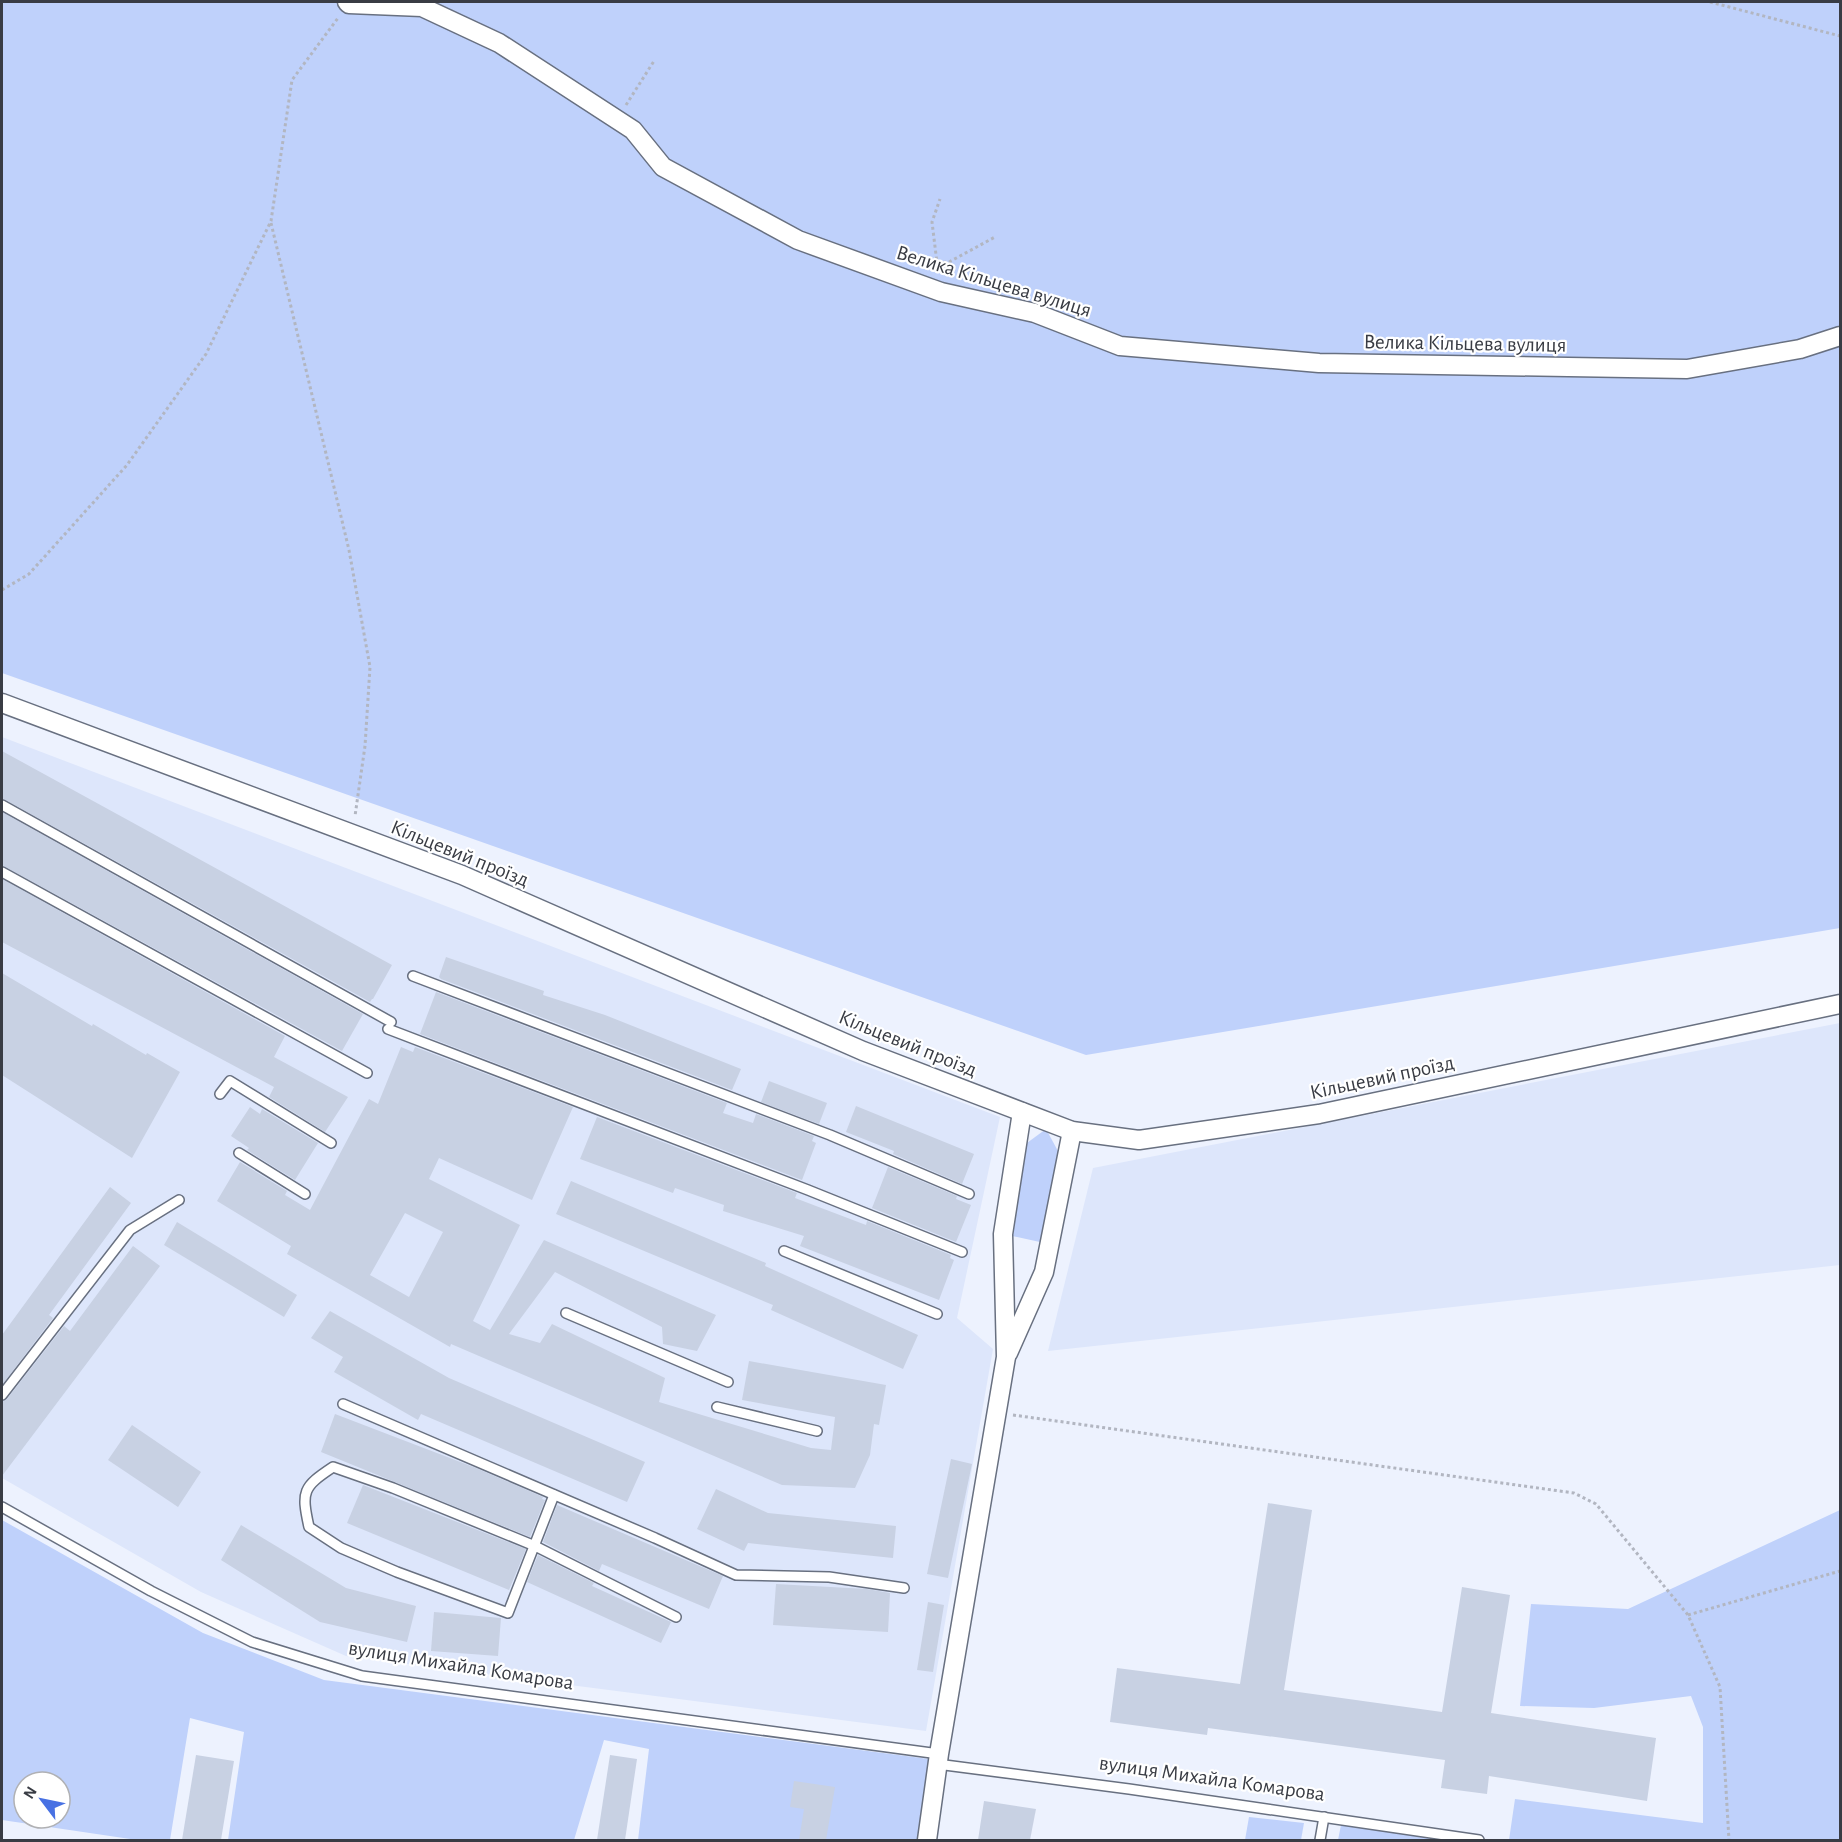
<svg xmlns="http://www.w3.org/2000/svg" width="1842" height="1842" font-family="'Alegreya Sans',sans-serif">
<rect width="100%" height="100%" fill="#edf2fe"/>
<!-- built -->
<g fill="#dde6fb">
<polygon points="2,737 1000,1117 957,1318 993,1349 926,1731 346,1656 201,1592 2,1478"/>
<polygon points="1840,1023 1840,1265 1048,1351 1093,1168"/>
</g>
<!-- green -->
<g fill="#bfd1fb" fill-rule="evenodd">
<polygon points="2,2 1840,2 1840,928 1086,1055 2,673"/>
<polygon points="1046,1129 1065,1164 1049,1244 1003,1234 1016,1151"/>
<polygon points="1840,1510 1840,1840 1509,1840 1515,1799 1703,1823 1703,1727 1691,1696 1594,1708 1520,1706 1531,1604 1628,1609"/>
<path d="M2,1520L203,1633L324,1680L929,1759L918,1840H638L649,1749L604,1740L574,1840H228L244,1732L190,1718L170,1840H137L2,1820ZM24,1782H60V1818H24Z"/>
<polygon points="1249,1817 1304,1823 1301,1840 1245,1840"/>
<polygon points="1342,1820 1479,1840 1338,1840"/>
</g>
<!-- building -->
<g fill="#c8d1e3" fill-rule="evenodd">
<polygon points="2,751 392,965 373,999 372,999 370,1002 2,798"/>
<polygon points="2,812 363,1014 342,1051 2,865"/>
<polygon points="2,879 285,1036 274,1057 348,1097 325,1132 269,1097 274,1087 2,942"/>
<polygon points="446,957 544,991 543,995 605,1015 741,1069 732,1090 441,979 439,977"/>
<polygon points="2,973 92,1026 93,1024 146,1055 147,1053 180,1072 132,1158 2,1075"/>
<polygon points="436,992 727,1103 723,1113 753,1123 756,1114 814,1136 812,1141 816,1143 802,1180 420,1034"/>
<path d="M401,1047L413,1052L415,1047L573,1107L532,1200L439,1158L429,1179L520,1225L473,1321L490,1330L544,1240L716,1315L697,1351L663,1344L662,1327L555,1272L509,1334L540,1343L552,1324L665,1378L659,1402L811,1448L831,1450L835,1417L742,1400L749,1361L886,1385L879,1425L874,1424L870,1455L855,1488L782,1485L451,1344L450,1347L287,1254L291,1246L217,1201L240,1162L287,1191L285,1195L310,1210L369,1099L378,1104ZM405,1213L443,1232L409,1297L370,1275Z"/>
<polygon points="769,1081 827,1103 819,1124 761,1102"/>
<polygon points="856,1106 974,1154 962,1184 893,1154 894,1151 846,1132"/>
<polygon points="250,1107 260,1114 262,1109 318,1143 295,1180 247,1150 249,1148 231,1136"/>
<polygon points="597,1117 797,1193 795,1198 866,1225 867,1221 951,1255 950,1258 954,1260 939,1300 800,1246 804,1236 723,1211 724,1205 675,1188 673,1193 580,1159"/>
<polygon points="888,1167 957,1196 956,1199 971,1205 956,1242 872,1208"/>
<polygon points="571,1181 766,1263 765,1266 918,1335 903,1369 771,1310 773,1305 556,1214"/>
<polygon points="110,1187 131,1203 49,1315 53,1318 2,1385 2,1335"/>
<polygon points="177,1222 297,1295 284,1317 164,1245"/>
<polygon points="133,1246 160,1266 2,1476 2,1402 7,1399 64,1326 70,1331"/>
<polygon points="330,1311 449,1378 645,1462 627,1502 421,1414 418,1420 334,1372 343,1357 311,1338"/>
<polygon points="335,1414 476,1468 543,1497 542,1499 545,1500 530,1537 321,1452"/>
<polygon points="132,1425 201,1472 178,1507 108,1460"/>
<polygon points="951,1459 972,1464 948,1578 927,1574"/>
<polygon points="363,1485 526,1549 509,1590 347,1523"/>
<polygon points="716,1489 768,1513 896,1526 893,1558 748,1543 744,1551 697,1529"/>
<polygon points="1268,1503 1312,1510 1284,1690 1442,1712 1462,1587 1510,1595 1491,1713 1656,1738 1647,1801 1489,1776 1487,1794 1441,1788 1445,1760 1208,1728 1207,1735 1110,1722 1117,1668 1240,1684"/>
<polygon points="557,1505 723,1576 709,1609 602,1564 599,1571 543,1542"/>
<polygon points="241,1525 346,1588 416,1606 407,1642 320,1622 221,1560"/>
<polygon points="538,1555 594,1583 592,1586 671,1622 661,1643 527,1582"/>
<polygon points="776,1584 867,1589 890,1593 888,1632 773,1625"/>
<polygon points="928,1602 944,1605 933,1672 917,1670"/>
<polygon points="434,1612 501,1618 498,1656 431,1651"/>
<polygon points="196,1755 234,1761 221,1840 182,1840"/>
<polygon points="610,1755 637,1759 625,1840 597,1840"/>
<polygon points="794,1781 835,1787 826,1840 799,1840 804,1809 790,1807"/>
<polygon points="984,1801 1036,1809 1030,1840 978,1840"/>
</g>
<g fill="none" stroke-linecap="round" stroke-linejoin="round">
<defs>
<g id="lane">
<polyline points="2,805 391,1022"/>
<polyline points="2,872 367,1073"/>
<polyline points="413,976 830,1135 969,1194"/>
<polyline points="388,1029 808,1190 962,1252"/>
<polyline points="220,1094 230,1081 331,1143"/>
<polyline points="239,1153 305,1194"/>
<polyline points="784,1251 937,1314"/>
<polyline points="566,1313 728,1382"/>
<polyline points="2,1395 130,1230 179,1200"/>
<polyline points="343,1404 655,1538 736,1575 829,1577 904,1588"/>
<polyline points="717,1407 817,1431"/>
<path d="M554,1495L508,1613L397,1572L341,1548L309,1527C301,1491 303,1487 333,1467L393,1488L535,1546L676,1617"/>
<polyline points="2,1507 151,1591 252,1642 362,1676 939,1754"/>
<polyline points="937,1764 1129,1789 1479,1840"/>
<polyline points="1320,1840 1324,1817"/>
</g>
<g id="street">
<polyline points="347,2 349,4 422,7 499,43 633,130 663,167 798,240 941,292 1035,313 1120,346 1319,363 1687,369 1800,349 1840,336"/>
<polyline points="2,703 462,875 863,1051 1072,1131 1139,1140 1319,1114 1840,1004"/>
<polyline points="1008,1353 1044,1272 1072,1131"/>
<polyline points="927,1840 939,1754 1006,1357 1003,1234 1022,1112"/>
</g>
</defs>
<!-- lane casing -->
<use href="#lane" stroke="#687080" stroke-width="12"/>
<!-- street casing -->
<use href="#street" stroke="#687080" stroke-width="21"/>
<!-- path -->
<g stroke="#b2b6c1" stroke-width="3" stroke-dasharray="3 3" stroke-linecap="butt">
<polyline points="1710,2 1840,36"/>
<polyline points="626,105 654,61"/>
<polyline points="271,223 349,550 370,667 365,746 355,816"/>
<polyline points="937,263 949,262 995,237"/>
<polyline points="934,271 937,263 932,222 940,199"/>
<polyline points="2,590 29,574 127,465 206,354 271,221 292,80 338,18"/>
<polyline points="1013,1415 1574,1493 1596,1504 1688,1615 1720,1687 1729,1840"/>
<polyline points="1688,1615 1840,1571"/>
</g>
<!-- lane -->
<use href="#lane" stroke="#fff" stroke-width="9"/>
<!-- street -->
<use href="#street" stroke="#fff" stroke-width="18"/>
</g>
<g text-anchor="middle" stroke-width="4.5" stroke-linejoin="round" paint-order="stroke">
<!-- street labels -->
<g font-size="21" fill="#393c44" stroke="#fff">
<text transform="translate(994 281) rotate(17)" y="7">Велика Кільцева вулиця</text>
<text transform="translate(1465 343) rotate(1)" y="7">Велика Кільцева вулиця</text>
<text transform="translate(460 853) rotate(22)" y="7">Кільцевий проїзд</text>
<text transform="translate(908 1043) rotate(22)" y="7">Кільцевий проїзд</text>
<text transform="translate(1382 1077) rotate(-12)" y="7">Кільцевий проїзд</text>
<text transform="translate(461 1665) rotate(9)" y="7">вулиця Михайла Комарова</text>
<text transform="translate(1212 1778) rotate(8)" y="7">вулиця Михайла Комарова</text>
</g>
</g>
<!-- border -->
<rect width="1842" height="1842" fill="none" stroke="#393c44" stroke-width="6"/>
<!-- north arrow -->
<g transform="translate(42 1800) rotate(302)"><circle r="28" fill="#ffffff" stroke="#b0b1b4" stroke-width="1.5"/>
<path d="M0-4.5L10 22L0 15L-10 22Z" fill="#4871e3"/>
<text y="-9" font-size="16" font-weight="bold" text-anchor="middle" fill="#393c44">N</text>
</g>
</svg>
